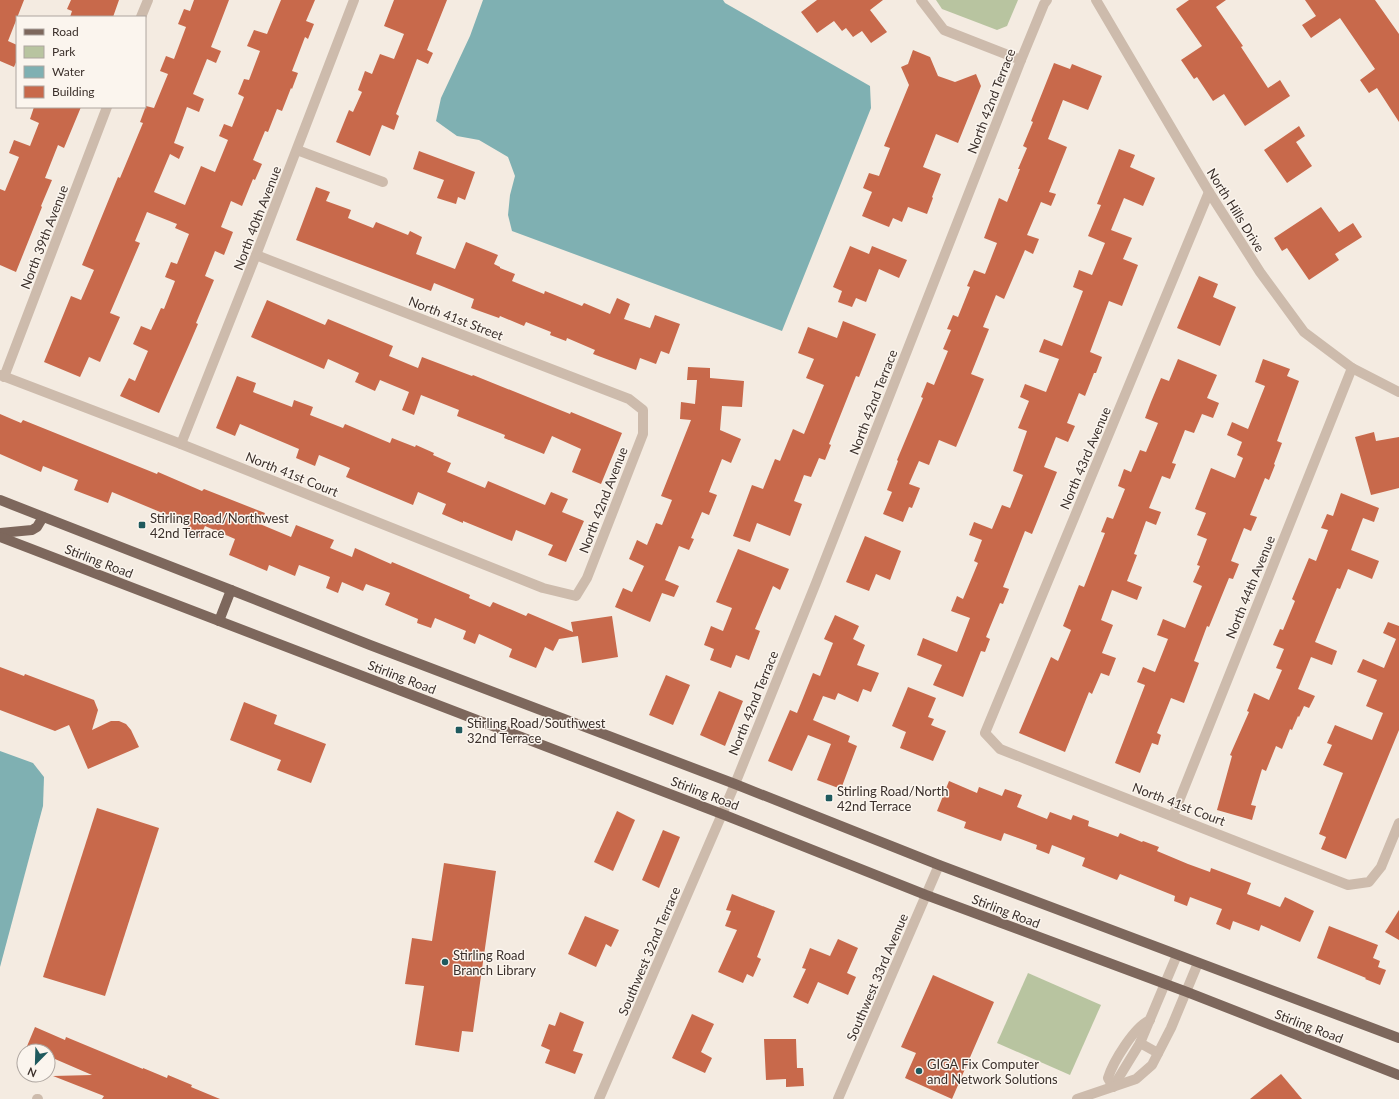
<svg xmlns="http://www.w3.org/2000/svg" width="1399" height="1099" font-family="Lato,sans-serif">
<rect width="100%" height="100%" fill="#f4ebe1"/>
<!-- green -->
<g fill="#b8c4a0">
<polygon points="936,0 1018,0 1007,26 997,30 942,9"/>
<polygon points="1028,973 1101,1005 1070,1075 997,1043"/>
</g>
<!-- water -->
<g fill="#7fb0b2">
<polygon points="483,0 723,0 725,3 870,86 871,108 782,331 512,231 508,215 510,195 515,176 508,157 479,140 457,136 436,121 441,98 470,36"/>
<polygon points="0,751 33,763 44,777 43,806 0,967"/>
</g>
<!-- building -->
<g fill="#c8694b">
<polygon points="0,0 24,0 8,41 17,45 17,60 14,67 0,61"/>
<polygon points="71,0 119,0 113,17 70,17 72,11 67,9"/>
<polygon points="194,0 229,0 211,47 221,51 216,63 207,59 193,94 204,99 199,112 187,107 174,143 184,147 179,159 170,154 154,192 185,205 201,166 215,172 228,140 219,136 224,124 232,127 244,97 238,94 244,79 249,80 260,51 247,46 254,30 267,34 281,0 315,0 306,21 314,24 308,39 305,37 292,71 298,73 292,89 291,88 282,111 277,109 268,132 265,131 253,160 262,164 255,180 253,179 242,206 231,201 221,227 233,232 224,255 215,251 205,276 214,280 196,323 198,324 189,345 159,413 120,396 129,378 135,381 148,351 133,344 141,326 151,330 161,308 164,309 175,281 165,277 171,262 177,264 189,234 175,228 177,224 147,212 135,241 140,243 110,313 120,317 100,362 89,357 80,377 44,362 71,296 81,300 94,270 82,265 118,177 120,178 143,123 140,122 146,106 154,108 168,74 160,71 166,56 174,59 186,27 178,24 184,9 190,11"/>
<polygon points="394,0 447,0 427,50 433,53 428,64 417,59 396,114 399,116 394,130 382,125 370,156 336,142 349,110 353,112 362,92 358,90 365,71 372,74 380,54 394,59 404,34 384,26"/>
<polygon points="817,0 883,0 870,10 887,32 871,43 862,31 853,37 846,28 842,31 834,21 817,33 801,12"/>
<polygon points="1189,0 1226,0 1216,7 1243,46 1241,47 1268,88 1280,80 1290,96 1245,126 1224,94 1213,101 1197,77 1194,79 1181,60 1202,46 1176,9"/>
<polygon points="1305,0 1375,0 1399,34 1399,122 1377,88 1369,93 1360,80 1375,69 1340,18 1311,38 1302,25 1316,16"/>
<polygon points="913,50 930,57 938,76 955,82 976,74 981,86 958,143 936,134 923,167 941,174 932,197 933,198 927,214 908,207 902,222 893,218 889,227 862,216 872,192 863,188 869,173 879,176 890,148 884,146 909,85 901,67 908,64"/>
<polygon points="1054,63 1070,69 1072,64 1102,76 1088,110 1063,100 1048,139 1067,147 1049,192 1056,194 1051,206 1041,202 1027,235 1039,239 1033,254 1025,250 1004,299 996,295 983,327 989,329 971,374 984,379 969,416 956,447 939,440 929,465 919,461 909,484 920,488 912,508 909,507 903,522 883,514 892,492 887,490 898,461 897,460 923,398 921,397 927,382 934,385 948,351 943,349 951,330 947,329 953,315 958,317 970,287 967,286 974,270 985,274 997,243 984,238 999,198 1007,202 1020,169 1018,169 1027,148 1023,146 1033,122 1031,121"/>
<polygon points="34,107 81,107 64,148 58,145 45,178 52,180 41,206 42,207 16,272 0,265 0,189 5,191 19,157 9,153 14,140 30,146 39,123 30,119"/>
<polygon points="1299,126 1305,136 1296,142 1312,166 1287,183 1264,150"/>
<polygon points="1119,149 1135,155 1130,167 1155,178 1143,206 1124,198 1111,230 1132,238 1123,259 1138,265 1122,306 1109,301 1090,352 1102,357 1096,373 1094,373 1085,396 1079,393 1067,423 1075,426 1068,442 1056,437 1044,467 1057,472 1032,534 1025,531 1003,587 1009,589 1003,604 1000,603 986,637 990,639 985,652 981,651 963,697 933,685 942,665 917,655 923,638 957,652 970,618 951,611 957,596 963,599 978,563 974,561 982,540 969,535 974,522 992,529 1002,505 1010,508 1023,475 1013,471 1027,431 1018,428 1029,401 1020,397 1025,384 1046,392 1059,359 1039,352 1044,339 1062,346 1083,291 1073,287 1079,270 1092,275 1105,243 1088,236 1101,205 1097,204"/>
<polygon points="419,151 475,172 465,200 458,197 456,204 437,198 444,180 413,169"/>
<polygon points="316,187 330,192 326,201 351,210 348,218 373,228 376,222 408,235 410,231 422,237 416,254 455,269 466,242 498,255 494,264 500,267 500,268 515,274 512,281 544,294 545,291 582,306 584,303 610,314 617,298 630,304 624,319 650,328 655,315 680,324 669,354 661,351 656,364 640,358 636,370 593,354 595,350 567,338 566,341 550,335 551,332 526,322 524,326 500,316 499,318 471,308 474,299 434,283 431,291 296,240"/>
<polygon points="1321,207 1339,232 1353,223 1362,237 1335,254 1339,260 1309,280 1287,248 1282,251 1274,238"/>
<polygon points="850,246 869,254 872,246 907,260 899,278 879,269 866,302 856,298 852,307 838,302 842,291 833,287"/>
<polygon points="1199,276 1218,284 1213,297 1236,307 1220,346 1177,328"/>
<polygon points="267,300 325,325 328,319 393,346 389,356 418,368 422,357 472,376 473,375 570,414 571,412 622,433 601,484 572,472 581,449 552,436 544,454 504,438 505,435 457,416 459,410 421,395 414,415 402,410 409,392 380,380 375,391 355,382 359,373 328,359 324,369 251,337"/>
<polygon points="843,321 876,334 859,377 856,376 829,444 831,445 825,460 819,458 811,477 804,475 794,501 802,504 790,536 757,523 750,542 733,536 752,485 763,489 775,459 780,461 793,429 804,434 824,385 806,378 814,359 798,353 808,327 837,338"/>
<polygon points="1178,359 1217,375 1207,398 1219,403 1213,418 1202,414 1194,433 1185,430 1172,463 1176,464 1170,479 1162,476 1149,508 1161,512 1156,525 1146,521 1134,554 1137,555 1127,581 1142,587 1137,600 1112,590 1101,620 1113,625 1102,653 1116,658 1109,676 1101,673 1092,694 1089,692 1065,752 1019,733 1051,657 1058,661 1071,630 1063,626 1079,585 1084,587 1105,533 1101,532 1107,517 1113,519 1125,489 1118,486 1124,469 1131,472 1140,450 1146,452 1158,423 1145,418 1151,402 1161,378 1169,381"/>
<polygon points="1263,359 1290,369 1287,376 1299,381 1277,441 1282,443 1274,464 1275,465 1269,480 1265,478 1250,515 1257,517 1251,531 1244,528 1231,561 1239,564 1233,579 1229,578 1209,627 1207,626 1194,661 1199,663 1184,703 1171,698 1157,733 1161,735 1158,745 1152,743 1140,773 1115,763 1145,685 1137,682 1143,667 1155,672 1168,639 1157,635 1163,619 1185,628 1202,586 1193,582 1200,566 1197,565 1207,539 1197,535 1206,513 1195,509 1211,468 1235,478 1243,458 1237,455 1242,442 1227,435 1232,422 1248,429 1265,386 1255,382"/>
<polygon points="688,367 710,368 710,378 744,381 742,407 722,406 720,430 741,439 731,463 722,459 709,492 717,495 709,515 702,512 691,538 694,539 689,550 679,546 665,580 679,586 674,597 662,593 650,622 615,607 623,588 632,592 644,566 629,559 637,540 647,545 656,523 662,525 672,500 661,496 691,420 680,419 681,402 695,404 697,380 687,380"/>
<polygon points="237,376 256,383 253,392 292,407 294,400 313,407 310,415 343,428 345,424 390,443 392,438 415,447 416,445 434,453 433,455 451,463 447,472 485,488 488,481 545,505 551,492 568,499 562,512 584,521 566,562 548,555 553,545 516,530 512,541 463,521 463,523 442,514 446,504 418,492 413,505 346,477 350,468 319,455 315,466 296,458 299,449 240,424 235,436 216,428"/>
<polygon points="0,414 21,423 23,420 157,474 158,472 202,491 204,489 265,513 260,524 291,537 296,525 334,540 330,548 352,557 355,548 391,564 392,562 470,595 469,598 490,607 493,602 526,616 528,613 573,632 571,622 612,616 618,657 582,663 578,636 559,639 553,651 545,647 536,668 509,657 512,649 479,634 475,644 463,639 466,631 435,618 431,628 417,623 418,619 385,605 390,593 366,584 363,591 342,582 338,593 326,588 330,577 299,565 295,576 269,565 267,571 229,555 235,539 205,526 200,537 186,531 189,524 112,492 108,503 74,490 78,480 43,466 41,472 0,454"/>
<polygon points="1374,432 1376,441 1399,437 1399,488 1371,495 1355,437"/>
<polygon points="1341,493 1379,508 1374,522 1363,518 1351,550 1379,561 1372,579 1348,569 1340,589 1337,588 1315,642 1337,651 1332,665 1311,657 1298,689 1315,696 1309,708 1304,706 1299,717 1298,716 1292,730 1290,729 1282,749 1276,746 1266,771 1262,769 1251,805 1256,806 1252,820 1217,810 1232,756 1230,755 1249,712 1247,711 1254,693 1269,700 1282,670 1276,668 1284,649 1273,645 1280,629 1283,630 1295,601 1292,599 1309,558 1316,561 1328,530 1321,528 1327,514 1333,516"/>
<polygon points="865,536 901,551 890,580 876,574 869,591 846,582"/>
<polygon points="738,549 789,569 780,590 773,586 755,629 760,631 749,660 736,655 731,668 710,660 714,649 704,645 711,626 723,631 732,608 716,602"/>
<polygon points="835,615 859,626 853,639 865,645 857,665 879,673 871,692 863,689 858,702 838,693 835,700 823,696 813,720 850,736 848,742 857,746 841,789 817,780 831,744 808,735 792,771 768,761 790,710 797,713 813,673 820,676 833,643 824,639"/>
<polygon points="1388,622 1399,626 1399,730 1346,859 1321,849 1326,837 1319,834 1343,773 1323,765 1332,745 1327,743 1335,725 1372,740 1383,713 1366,706 1377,680 1357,672 1363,659 1384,668 1396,639 1383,633"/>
<polygon points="0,667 24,676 25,674 94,700 98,710 92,730 111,721 119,721 126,724 131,730 139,747 88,769 69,725 55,731 0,710"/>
<polygon points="666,675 690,685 673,725 649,715"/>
<polygon points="908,687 936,698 928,717 934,719 931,725 946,731 933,761 900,748 906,732 892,726"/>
<polygon points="719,691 743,701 725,746 700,735"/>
<polygon points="244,702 277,715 274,724 326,744 311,783 277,770 281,760 230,740"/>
<polygon points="949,781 977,793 979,787 1002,796 1005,789 1022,795 1017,807 1047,819 1050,812 1071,820 1073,815 1089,821 1088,826 1118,837 1120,833 1142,842 1143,841 1159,847 1157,851 1188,864 1210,872 1211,868 1251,883 1247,894 1280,907 1285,897 1314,911 1300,942 1261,925 1259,931 1233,921 1230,930 1216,924 1222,909 1190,897 1187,906 1174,901 1175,896 1120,874 1117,880 1082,866 1085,858 1052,845 1049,854 1036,849 1037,845 1004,833 1001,841 964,828 966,822 937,811"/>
<polygon points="97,808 159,828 105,996 43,977"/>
<polygon points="617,811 635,820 613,871 594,862"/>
<polygon points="663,830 680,837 659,888 642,880"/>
<polygon points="444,863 496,871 473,1032 462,1031 459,1052 415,1045 424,986 405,984 412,938 432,941"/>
<polygon points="732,894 775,911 757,957 761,959 753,977 747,974 743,983 718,972 737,930 725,926 731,911 726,910"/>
<polygon points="1399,910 1399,940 1385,932"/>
<polygon points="585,916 619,930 611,947 606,944 596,967 568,954"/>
<polygon points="1329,926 1378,945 1373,958 1380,961 1378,967 1386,970 1380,985 1365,979 1366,978 1317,958"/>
<polygon points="838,939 858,948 847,973 856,977 848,995 818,982 808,1004 793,997 806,969 802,968 810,948 830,956"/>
<polygon points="933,975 994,1002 952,1099 905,1078 916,1053 901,1047"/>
<polygon points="560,1012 584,1022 573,1051 583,1054 575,1074 545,1063 550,1050 541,1046 549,1024 555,1026"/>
<polygon points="692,1014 714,1024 701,1052 712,1058 705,1073 672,1058"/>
<polygon points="35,1027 65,1040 66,1037 143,1069 143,1068 167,1078 168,1075 192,1085 191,1087 220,1099 102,1099 104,1096 53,1076 92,1075 48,1056 48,1051 25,1051"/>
<polygon points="764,1039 796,1039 797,1068 803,1068 804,1086 786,1087 786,1079 766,1080"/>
<polygon points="1281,1074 1302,1099 1250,1099"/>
</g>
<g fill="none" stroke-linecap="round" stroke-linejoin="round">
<!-- minor -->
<g stroke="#cdbbac" stroke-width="10">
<polyline points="921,0 944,30 1021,60"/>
<polyline points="1096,0 1209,192 1260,272 1304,332 1352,368 1399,392"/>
<polyline points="141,17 148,0"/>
<polyline points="297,150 383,182"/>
<polyline points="1209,192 985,733 1000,749 1348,885 1369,882 1381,867 1399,823"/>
<polyline points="0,375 181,444 543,588 576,596 587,578 643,434 643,410 629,399 256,255"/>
<polyline points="4,377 107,107"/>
<polyline points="181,444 256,255 354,0"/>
<polyline points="1173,816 1352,368"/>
<polyline points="1140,1043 1158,1053"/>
<polyline points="1113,1087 1140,1043 1177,955"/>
<path d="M1113,1087L1108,1078C1113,1062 1134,1027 1150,1020"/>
<polyline points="37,1099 38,1099"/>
<polyline points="599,1099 735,784 816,583 1021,60 1044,4 1047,0"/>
<polyline points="838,1099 939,865"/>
<polyline points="1077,1099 1136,1079 1152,1065 1171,1028 1198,963"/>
</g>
<!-- primary -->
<g stroke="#7d675c" stroke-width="10">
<polyline points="0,500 231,590 370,645 735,784 939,865 1399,1038"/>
<polyline points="0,533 32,530 37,527 43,517"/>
<polyline points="0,537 722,814 926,895 1187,992 1399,1075"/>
<polyline points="219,621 231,590"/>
</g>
</g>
<!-- markers -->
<g fill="#1f5a5e" stroke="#fbf5ee" stroke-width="1.5">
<rect x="138" y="521" width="8" height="8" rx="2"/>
<rect x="455" y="726" width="8" height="8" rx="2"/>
<rect x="825" y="794" width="8" height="8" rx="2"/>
<circle cx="445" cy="962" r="4"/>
<circle cx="919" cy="1071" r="4"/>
</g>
<g text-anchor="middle" stroke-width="3" stroke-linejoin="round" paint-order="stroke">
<!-- street labels -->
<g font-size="13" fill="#3b302b" stroke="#fbf5ee">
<text transform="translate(991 101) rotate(-69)" y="5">North 42nd Terrace</text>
<text transform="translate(1236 210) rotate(58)" y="5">North Hills Drive</text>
<text transform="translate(257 218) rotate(-69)" y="5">North 40th Avenue</text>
<text transform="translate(44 237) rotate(-69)" y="5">North 39th Avenue</text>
<text transform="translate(456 318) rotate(21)" y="5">North 41st Street</text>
<text transform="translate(873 402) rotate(-69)" y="5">North 42nd Terrace</text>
<text transform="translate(1085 458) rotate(-67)" y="5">North 43rd Avenue</text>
<text transform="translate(292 474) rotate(22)" y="5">North 41st Court</text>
<text transform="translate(603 500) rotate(-69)" y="5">North 42nd Avenue</text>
<text transform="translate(99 561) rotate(21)" y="5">Stirling Road</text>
<text transform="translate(1250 587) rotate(-68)" y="5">North 44th Avenue</text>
<text transform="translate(402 677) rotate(21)" y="5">Stirling Road</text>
<text transform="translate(753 703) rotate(-68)" y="5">North 42nd Terrace</text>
<text transform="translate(705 793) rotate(21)" y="5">Stirling Road</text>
<text transform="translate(1179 804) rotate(21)" y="5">North 41st Court</text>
<text transform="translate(1006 911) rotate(21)" y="5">Stirling Road</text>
<text transform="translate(649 951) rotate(-67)" y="5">Southwest 32nd Terrace</text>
<text transform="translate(877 977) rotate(-67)" y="5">Southwest 33rd Avenue</text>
<text transform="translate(1309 1026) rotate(21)" y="5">Stirling Road</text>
</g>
<!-- poi labels -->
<g font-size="13" fill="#3b302b" stroke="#fbf5ee" text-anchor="start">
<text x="150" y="523">Stirling Road/Northwest<tspan x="150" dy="15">42nd Terrace</tspan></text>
<text x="467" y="728">Stirling Road/Southwest<tspan x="467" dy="15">32nd Terrace</tspan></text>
<text x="837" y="796">Stirling Road/North<tspan x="837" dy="15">42nd Terrace</tspan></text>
<text x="453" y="960">Stirling Road<tspan x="453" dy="15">Branch Library</tspan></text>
<text x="927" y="1069">GIGA Fix Computer<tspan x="927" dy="15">and Network Solutions</tspan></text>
</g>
</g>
<!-- legend -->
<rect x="16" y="16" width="130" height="92" fill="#fbf5ee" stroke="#aea6a0"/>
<rect x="24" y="29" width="20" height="6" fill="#7d675c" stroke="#aea6a0"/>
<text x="52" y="36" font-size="12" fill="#3b302b">Road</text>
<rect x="24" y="46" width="20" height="12" fill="#b8c4a0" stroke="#aea6a0"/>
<text x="52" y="56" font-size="12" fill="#3b302b">Park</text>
<rect x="24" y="66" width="20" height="12" fill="#7fb0b2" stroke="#aea6a0"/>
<text x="52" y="76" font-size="12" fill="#3b302b">Water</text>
<rect x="24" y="86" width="20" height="12" fill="#c8694b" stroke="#aea6a0"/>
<text x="52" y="96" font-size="12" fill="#3b302b">Building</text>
<!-- north arrow -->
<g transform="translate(36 1063) rotate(203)"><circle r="19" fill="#fbf5ee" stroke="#aea6a0"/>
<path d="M0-3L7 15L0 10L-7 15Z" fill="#1f5a5e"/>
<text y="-6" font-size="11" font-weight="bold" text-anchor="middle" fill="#3b302b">N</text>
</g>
</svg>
